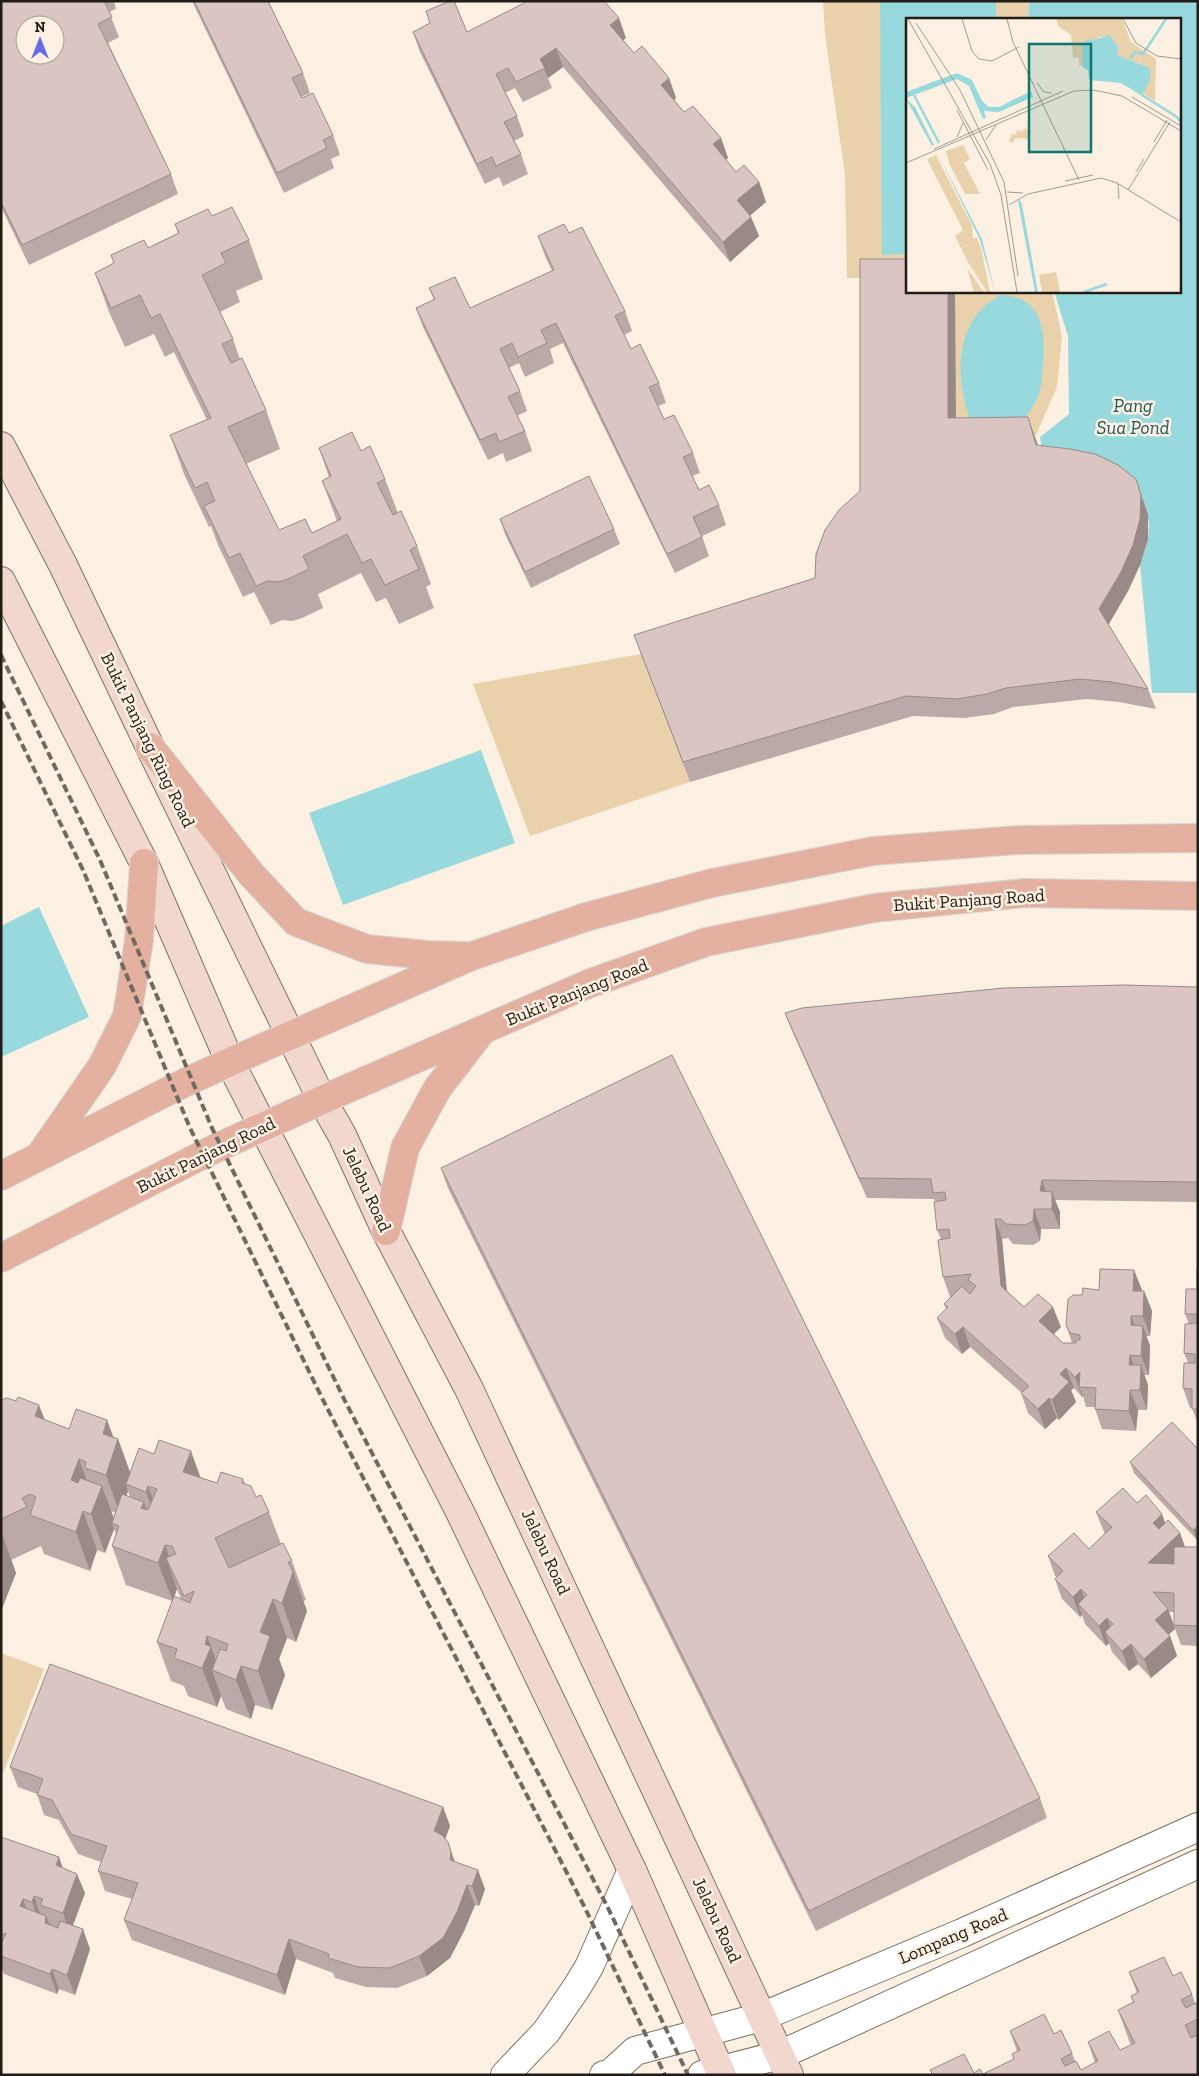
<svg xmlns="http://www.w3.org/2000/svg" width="1199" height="2076" font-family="'Zilla Slab',serif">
<rect width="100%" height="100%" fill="#fbf0e1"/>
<!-- green -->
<g fill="#e9d1ac">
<polygon points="823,1 1029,1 1028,19 908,19 908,278 847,278 845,175 825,35"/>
<polygon points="955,291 1052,291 1062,337 1057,387 1035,437 956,438"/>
<polygon points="641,654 690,782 530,836 473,684"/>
<polygon points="1,1653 44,1669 1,1778"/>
</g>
<!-- water -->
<g fill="#98d9dd">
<polygon points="880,1 996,1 996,19 908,19 908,254 882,255"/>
<polygon points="1029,1 1198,1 1198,693 1152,693 1140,565 1148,539 1149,523 1143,499 1044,465 1040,437 1069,414 1068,336 1054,291 1180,291 1180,19 1028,19"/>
<path d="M1001,295C1042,297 1046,330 1043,364C1042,375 1042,388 1037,399C1033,408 1026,416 1019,424L969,418C955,375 954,319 1001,295Z"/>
<polygon points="481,750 515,843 343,905 309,813"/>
<polygon points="39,907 89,1017 1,1057 1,926"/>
</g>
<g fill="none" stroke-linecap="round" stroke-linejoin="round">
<defs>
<g id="minor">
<polyline points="505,2075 546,2032 577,1987 589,1967 632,1870"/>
<polyline points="604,2075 610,2074 635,2051 761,2017 962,1933 1198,1827"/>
<polyline points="702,2075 780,2055 1198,1864"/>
</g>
<g id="secondary">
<polyline points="1,446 63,565 150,747 322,1100 342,1135 386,1231 469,1389 789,2075"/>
<polyline points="1,581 144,863 230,1062 460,1512 632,1870 722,2075"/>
</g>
<g id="primary">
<polyline points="150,747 251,874 296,922 367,949 427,955 463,956"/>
<polyline points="41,1154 102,1066 127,1016 139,940 144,863"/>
<polyline points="1,1176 186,1082 230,1062 472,956 586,917 712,883 873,851 1019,840 1198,838"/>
<polyline points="386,1231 405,1148 437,1089 481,1032"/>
<polyline points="1,1258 214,1149 342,1091 588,984 706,942 874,908 1025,893 1198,896"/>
</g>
</defs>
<!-- minor casing -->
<use href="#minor" stroke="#7c7365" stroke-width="30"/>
<!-- secondary casing -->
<use href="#secondary" stroke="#7c7365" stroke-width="30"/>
<!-- primary casing -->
<use href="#primary" stroke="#d7d6d5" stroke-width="30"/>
<!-- minor -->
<use href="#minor" stroke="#fff" stroke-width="28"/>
<!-- secondary -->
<use href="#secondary" stroke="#f2d7cf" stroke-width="28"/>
<!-- primary -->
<use href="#primary" stroke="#e4b09f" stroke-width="28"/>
<!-- rail -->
<g stroke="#706961" stroke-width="4" stroke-dasharray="8 4" stroke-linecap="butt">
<polyline points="1,655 100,860 212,1128 346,1403 608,1908 688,2075"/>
<polyline points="1,701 83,870 190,1128 323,1400 584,1906 665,2075"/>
</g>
</g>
<!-- wall -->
<g fill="#bba9a8" fill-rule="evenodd">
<polygon points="1,1 114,1 116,9 109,12 119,37 108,43 171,174 178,194 29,265 1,207"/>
<polygon points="192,1 268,1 303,73 310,93 301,97 333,135 340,155 331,159 334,168 284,193"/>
<polygon points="426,11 467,32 626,38 623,40 634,53 669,78 676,98 674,100 684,112 721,138 728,158 726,160 736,172 759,182 766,202 750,215 759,236 730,262 563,67 548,78 552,88 523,102 515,88 505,93 517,116 524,136 514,141 521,154 528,174 503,186 499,177 485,184 420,52 413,32 430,23"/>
<polygon points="212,216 249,240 263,279 236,291 240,302 220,312 233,339 240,359 266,410 280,449 246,464 279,530 312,533 337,521 322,481 329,477 319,448 361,451 385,479 398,513 417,546 431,584 426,587 434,608 399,624 386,598 376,602 361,573 318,594 323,608 302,618 292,621 282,620 271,625 254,592 243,597 218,545 211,526 209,527 184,474 170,435 207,420 174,352 165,357 154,334 125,347 109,312 95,273 114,264 111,255 148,248 178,233 175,224"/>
<polygon points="569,233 625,311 632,331 624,335 631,349 659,383 666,403 658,406 664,419 693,453 700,473 692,476 699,490 719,505 726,525 702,536 709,556 675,573 563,343 550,349 554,363 525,377 519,363 509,368 520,391 527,411 517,416 525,431 532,451 506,462 503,453 488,460 423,327 416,308 434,300 429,288 470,308 552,271 545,256 538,236"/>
<polygon points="908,291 955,291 956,418 1035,437 1038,445 1143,499 1148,515 1148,539 1140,565 1128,591 1108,625 1148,689 1156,709 1119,702 1087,699 1013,707 994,714 964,718 913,716 690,782 641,654 815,578 860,491"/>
<polygon points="500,519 614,529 620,544 531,588 505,534"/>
<polygon points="1198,987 1198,1202 1055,1200 1060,1212 1060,1229 1041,1229 1040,1241 1033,1245 1013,1244 1008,1238 1002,1239 1007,1291 1024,1307 1061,1327 1054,1334 1063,1343 1072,1343 1066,1325 1082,1295 1099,1290 1134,1270 1142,1291 1144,1291 1152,1311 1150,1336 1146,1336 1150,1346 1149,1375 1144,1375 1148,1385 1147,1410 1138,1410 1136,1431 1102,1429 1095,1409 1095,1407 1086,1407 1083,1396 1082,1397 1074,1388 1071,1390 1076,1402 1059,1420 1057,1418 1045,1429 1028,1413 1021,1393 1022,1393 970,1347 962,1354 945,1338 937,1318 946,1309 944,1304 951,1297 950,1297 943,1277 941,1239 937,1230 936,1202 934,1199 867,1198 793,1033 785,1013"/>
<polygon points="441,1168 1040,1798 1047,1818 816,1931 448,1188"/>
<polygon points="1198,1269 1198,1424 1192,1408 1190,1408 1183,1388 1188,1363 1184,1353 1189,1324 1185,1314 1197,1289"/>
<path d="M1,1400L45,1420L69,1429L114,1438L118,1439L130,1472L200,1478L217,1483L243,1479L245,1484L269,1512L281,1544L292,1561L306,1600L303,1601L307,1611L296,1642L287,1638L279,1659L285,1675L272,1710L255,1705L251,1719L226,1709L221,1696L217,1707L188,1696L184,1686L171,1681L157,1642L172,1601L126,1585L112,1546L116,1534L114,1529L105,1553L97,1550L90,1571L44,1554L41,1546L11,1560L16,1573L1,1611ZM128,1491L130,1497L126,1496ZM111,1511L116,1513L114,1519ZM177,1589L181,1599L174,1596Z"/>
<polygon points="1198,1449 1197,1540 1134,1473 1130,1462"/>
<path d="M1137,1503L1180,1533L1185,1547H1198V1646L1181,1645L1175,1629L1168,1635L1170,1636L1177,1656L1151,1678L1138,1664L1129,1671L1112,1652L1109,1643L1106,1646L1085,1624L1082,1615L1080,1617L1062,1599L1055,1579L1057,1577L1055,1576L1048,1556L1089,1549L1105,1533L1104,1532L1096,1512ZM1169,1612H1174V1625Z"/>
<polygon points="10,1767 443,1807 450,1826 445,1839 448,1842 455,1862 485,1889 479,1906 475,1905 464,1931 450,1958 427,1976 397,1988 366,1987 335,1978 333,1973 296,1959 285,1995 132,1940 124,1920 132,1899 105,1891 98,1871 101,1862 78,1854 59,1820 44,1815 37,1794 18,1787"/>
<polygon points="1,1837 59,1857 62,1868 85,1893 73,1925 90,1949 75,1995 59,1989 57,1994 4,1974 1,1966"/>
<polygon points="1129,1972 1173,1976 1192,1994 1195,2003 1198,2006 1198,2075 932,2075 930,2070 974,2073 983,2074 1014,2059 1012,2054 1017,2051 1010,2031 1054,2034 1072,2053 1075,2061 1081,2070 1095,2063 1088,2042 1120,2050 1131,2046 1118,2010 1133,2002 1131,1996 1137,1993"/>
</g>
<!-- shaded-wall -->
<g fill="#998a88">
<polygon points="619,18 626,38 617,45 610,25"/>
<polygon points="556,48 563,67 548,78 540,59"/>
<polygon points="669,78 676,98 668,105 661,85"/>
<polygon points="721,138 728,158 720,164 713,144"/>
<polygon points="759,182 766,202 745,220 737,200"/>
<polygon points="751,217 759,236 730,262 723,242"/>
<polygon points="948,291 955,291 956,438 948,418"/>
<polygon points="1028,417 1035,437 1044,465 1036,445"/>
<polygon points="1136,479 1148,515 1148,539 1140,565 1128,591 1106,629 1099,609"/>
<polygon points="1042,1180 1049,1200 1040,1191"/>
<polygon points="1052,1192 1060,1212 1060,1229 1052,1209"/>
<polygon points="1034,1209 1041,1229 1040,1241 1033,1221"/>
<polygon points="995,1219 1002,1239 1008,1306 1001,1286"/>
<polygon points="1134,1270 1142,1290 1140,1311 1133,1291"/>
<polygon points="1144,1291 1152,1311 1150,1336 1143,1316"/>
<polygon points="1053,1307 1061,1327 1047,1340 1039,1321"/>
<polygon points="1131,1316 1139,1336 1131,1325"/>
<polygon points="1143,1326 1150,1346 1149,1375 1141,1356"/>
<polygon points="963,1327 970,1347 962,1354 955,1334"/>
<polygon points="1130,1355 1137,1375 1129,1365"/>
<polygon points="1141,1365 1148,1385 1147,1410 1140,1390"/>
<polygon points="1066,1368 1074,1388 1071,1390 1076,1402 1059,1420 1052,1400 1060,1374"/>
<polygon points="1080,1372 1079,1387 1083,1396 1082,1397 1075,1377"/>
<polygon points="1130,1390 1138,1410 1136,1431 1129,1411"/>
<polygon points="1049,1398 1057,1418 1045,1429 1038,1409"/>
<polygon points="39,1405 54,1444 35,1416"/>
<polygon points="107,1420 116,1444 118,1439 132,1478 126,1484 128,1491 120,1514 106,1475 103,1434"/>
<polygon points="191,1451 205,1490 183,1472"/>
<polygon points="79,1459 93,1498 83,1511 97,1550 90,1571 76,1532 71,1480"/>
<polygon points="102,1486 116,1524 112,1523 114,1529 105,1553 91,1514"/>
<polygon points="148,1486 163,1525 160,1531 146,1492"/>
<polygon points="144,1502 158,1541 141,1508"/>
<polygon points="1162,1514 1169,1534 1160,1543 1153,1523"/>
<polygon points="1198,1526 1198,1540 1197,1540 1193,1530"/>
<polygon points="1180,1533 1187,1553 1155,1583 1148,1563"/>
<polygon points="2,1534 16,1573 1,1611 1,1535"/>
<polygon points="165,1545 179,1583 166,1558 177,1589 173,1601 158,1563"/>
<polygon points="293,1572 307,1611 296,1642 282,1603"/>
<polygon points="1081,1589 1088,1609 1078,1604 1082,1615 1080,1617 1073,1597"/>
<polygon points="273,1599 287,1638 279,1659 285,1675 272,1710 258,1671 260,1632"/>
<polygon points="1168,1609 1175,1629 1162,1640 1155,1620"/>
<polygon points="1107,1618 1115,1638 1105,1632 1109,1643 1106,1646 1099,1626"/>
<polygon points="207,1636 221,1674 212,1670 221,1696 217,1707 202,1668 205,1644"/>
<polygon points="1170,1636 1177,1656 1151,1678 1144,1659"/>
<polygon points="1131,1644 1138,1664 1129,1671 1122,1651"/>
<polygon points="241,1666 255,1705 251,1719 236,1680"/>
<polygon points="443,1807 450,1826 441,1850 434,1831"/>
<polygon points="451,1852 458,1871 450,1860"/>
<polygon points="59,1857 66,1877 56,1865"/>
<polygon points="478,1870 485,1889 479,1906 472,1886"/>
<polygon points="77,1874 85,1893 70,1933 63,1913"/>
<polygon points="467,1885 475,1905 464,1931 450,1958 427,1976 419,1956"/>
<polygon points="34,1896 41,1916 39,1921 32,1902"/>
<polygon points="23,1899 30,1919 20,1906"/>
<polygon points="46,1916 54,1935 45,1923"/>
<polygon points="83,1929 90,1949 75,1995 67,1975"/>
<polygon points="289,1939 296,1959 285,1995 277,1975"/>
<polygon points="52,1969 59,1989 57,1994 50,1974"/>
</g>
<!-- building -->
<g fill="#dac5c3" stroke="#998a88" fill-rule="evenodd">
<path d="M1,1H104L112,17L98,24L171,174L22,245L1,202ZM25,25H55V55H25Z"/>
<polygon points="194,1 268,1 303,73 292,78 302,98 313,93 333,135 323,140 327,148 277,173"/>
<polygon points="450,1 454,1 467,32 528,1 604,1 619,18 610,25 634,53 642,46 669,78 661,85 684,112 693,106 721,138 713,144 736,172 744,165 759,182 737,200 751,217 723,242 556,48 540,59 545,68 516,82 508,68 496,74 517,116 504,122 521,154 496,166 492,157 477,164 413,32 430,23 426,11"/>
<polygon points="232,207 249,240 221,253 226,263 202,275 233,339 222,344 231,363 242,358 266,410 228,427 279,530 305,519 312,533 341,519 322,481 331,476 319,448 352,432 361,451 370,446 385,479 377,483 393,515 401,511 417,546 410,550 419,569 385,585 371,559 362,563 347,534 303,556 309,569 288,579 278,582 268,581 256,586 240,553 229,558 204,506 215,501 207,482 195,488 170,435 211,418 160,314 151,318 140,295 111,308 95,273 114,263 111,255 144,240 148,248 179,233 175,224 208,209 212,216"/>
<polygon points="564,224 569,233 582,227 625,311 615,316 631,349 640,344 659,383 649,387 664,419 674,415 693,453 683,457 699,490 709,485 719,505 693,517 702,537 667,554 556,323 541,330 547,343 518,357 512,343 500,349 520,391 508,397 525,431 499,442 496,433 480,440 416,308 435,299 429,288 455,277 470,308 554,270 538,236"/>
<polygon points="860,259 908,259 908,291 948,291 948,418 1028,417 1036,445 1070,449 1095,454 1118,465 1136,479 1141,495 1140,519 1133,545 1121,572 1099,609 1148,689 1112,682 1080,679 1006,688 987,694 957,699 906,696 683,762 634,635 815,578 816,554 825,530 839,510 860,491"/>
<polygon points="589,476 614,529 525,572 500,519"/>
<polygon points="1124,985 1198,987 1198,1182 1042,1180 1040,1191 1052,1192 1052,1209 1034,1209 1033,1221 1025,1225 1006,1224 1001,1219 995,1219 1001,1286 1024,1307 1038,1294 1053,1307 1039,1321 1063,1343 1076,1343 1076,1340 1080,1340 1080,1335 1070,1333 1066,1325 1068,1299 1073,1295 1082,1295 1083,1288 1099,1290 1100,1269 1134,1270 1133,1291 1144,1291 1143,1316 1131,1316 1131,1325 1143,1326 1141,1356 1130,1355 1129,1365 1141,1365 1140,1390 1130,1390 1129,1411 1095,1409 1096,1388 1079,1387 1080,1372 1075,1377 1066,1368 1060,1374 1069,1382 1052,1400 1049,1398 1038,1409 1021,1393 1029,1386 963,1327 955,1334 937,1318 948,1307 944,1304 962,1286 970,1294 976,1286 968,1280 971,1274 943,1277 938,1240 950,1238 949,1229 937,1230 934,1202 946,1200 945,1192 933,1193 931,1179 859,1178 785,1013 802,1008 1004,988"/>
<polygon points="672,1055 1040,1798 809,1911 441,1168"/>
<polygon points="1197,1269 1198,1269 1198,1409 1192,1409 1192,1389 1183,1388 1184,1363 1195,1363 1195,1354 1184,1353 1185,1324 1197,1323 1197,1314 1185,1314 1186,1289 1197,1289"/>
<polygon points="18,1397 39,1405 35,1416 69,1429 76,1409 107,1420 103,1434 118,1439 106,1475 85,1468 86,1462 79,1459 71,1480 78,1483 80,1478 102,1486 91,1514 83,1511 76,1532 30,1515 36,1497 30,1494 22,1498 27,1507 1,1519 1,1400 7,1398 16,1401"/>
<polygon points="1172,1422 1198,1449 1198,1526 1193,1530 1130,1462"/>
<polygon points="159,1440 191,1451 183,1472 217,1483 221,1472 243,1479 242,1483 251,1486 256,1497 261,1495 269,1512 215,1538 229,1568 283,1543 292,1561 288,1562 293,1572 282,1603 273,1599 260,1632 270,1636 258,1671 241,1666 236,1680 212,1670 220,1649 226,1651 228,1644 207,1636 205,1644 211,1647 202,1668 174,1658 177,1649 157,1642 174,1596 190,1603 194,1591 184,1596 166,1558 176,1554 172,1546 165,1545 158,1563 112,1546 119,1526 112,1523 122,1494 144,1502 141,1508 148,1510 157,1489 148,1486 146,1492 126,1484 139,1448 154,1454"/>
<polygon points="1123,1488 1137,1503 1146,1495 1162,1514 1153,1523 1159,1529 1168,1520 1180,1533 1148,1563 1174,1564 1174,1547 1198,1547 1198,1626 1174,1625 1174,1593 1153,1592 1168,1609 1155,1620 1170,1636 1144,1659 1131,1644 1122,1651 1105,1632 1113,1624 1107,1618 1099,1626 1078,1604 1087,1595 1081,1589 1073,1597 1055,1579 1063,1571 1048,1556 1074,1533 1089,1549 1112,1527 1096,1512"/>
<polygon points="50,1664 443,1807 434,1831 442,1835 448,1842 451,1852 450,1860 478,1870 472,1886 467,1885 457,1912 443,1938 419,1956 390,1968 358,1967 328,1958 329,1954 289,1939 277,1975 124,1920 138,1883 98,1871 107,1846 71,1834 52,1800 37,1795 43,1779 10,1767"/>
<polygon points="1,1837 59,1857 56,1865 77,1874 63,1913 40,1905 43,1899 34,1896 32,1902 23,1899 20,1906 46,1916 45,1923 58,1928 60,1921 83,1929 67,1975 52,1969 50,1974 1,1956 1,1944 6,1933 1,1935"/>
<polygon points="1164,1957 1173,1976 1181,1972 1192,1994 1181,2000 1186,2008 1196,2003 1198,2006 1198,2019 1185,2025 1191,2038 1198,2035 1198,2075 933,2075 930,2070 964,2054 974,2073 980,2069 983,2074 1014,2059 1012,2054 1020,2050 1010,2031 1044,2014 1054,2034 1061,2030 1072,2053 1061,2059 1065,2066 1076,2061 1081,2070 1098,2061 1088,2042 1109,2031 1120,2050 1135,2043 1118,2010 1134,2002 1131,1996 1139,1992 1129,1972"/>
</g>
<g text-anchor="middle" stroke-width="5" stroke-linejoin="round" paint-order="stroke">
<!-- street labels -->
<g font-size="18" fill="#201c17" stroke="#fbf0e1">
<text transform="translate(148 740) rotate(64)" y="6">Bukit Panjang Ring Road</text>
<text transform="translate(969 900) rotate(-4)" y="6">Bukit Panjang Road</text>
<text transform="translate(577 992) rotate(-22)" y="6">Bukit Panjang Road</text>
<text transform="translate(206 1155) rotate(-26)" y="6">Bukit Panjang Road</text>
<text transform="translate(367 1189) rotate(65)" y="6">Jelebu Road</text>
<text transform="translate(546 1552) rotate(65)" y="6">Jelebu Road</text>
<text transform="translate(717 1920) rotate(65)" y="6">Jelebu Road</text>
<text transform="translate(953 1936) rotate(-23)" y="6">Lompang Road</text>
</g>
<!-- water labels -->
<g font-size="19" font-style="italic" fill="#20585b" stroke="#fbf0e1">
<text x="1133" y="412">Pang<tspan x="1133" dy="22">Sua Pond</tspan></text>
</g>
</g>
<!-- overview -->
<g transform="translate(906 18)">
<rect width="275" height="275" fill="#fbf0e1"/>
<path d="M150,1H216L225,24L250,41L249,83L236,75L241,66L244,50L211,37L213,29L201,19H193L178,40L177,48H173V40H167L165,17L153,9ZM118,110L125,113L122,121L109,120L107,125L103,123L106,116L110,117L111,112L116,114ZM57,127L64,141L58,145L74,176H59L43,145L40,133ZM30,137L66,208L67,220H71L75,230L84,274H81L62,244L49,218L57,212L21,141ZM61,250L78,274H68ZM150,254L154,274H136L133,257Z" fill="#e9d1ac"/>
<path d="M203,17L213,30L211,37L244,50V62L236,78L215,65L183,62L182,52L177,50L176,26L182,21L188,22ZM51,55L66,62L76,83L83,89H93L125,73L127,79L93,94L78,93L80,100L77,101L63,68L51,61L0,80V74ZM0,81L9,89L28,127L26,128ZM32,136L76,221L89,274L74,222ZM114,182L116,187L132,274H129L112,183Z" fill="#98d9dd"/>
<path fill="none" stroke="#98d9dd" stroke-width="2.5" d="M224,41L229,34L237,36L260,1M8,77L33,125M236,77L271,99L275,105M178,274L201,266"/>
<path fill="none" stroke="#a39b90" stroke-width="1" d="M2,1L84,146L95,177L111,274M56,1L66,33L73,41L86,43L113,29M101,1L107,24L173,162M217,1L230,25L251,38L275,41M10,5L54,72L98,164L112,258M131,65L138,74L146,75M226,79L275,108M51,92L82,152M51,119L57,105M80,122L90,107M248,124L261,102M28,131L157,73M0,145L168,73L187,72L216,78L275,113M230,154L238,141M159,163L187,157M212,166L213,181M222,172L264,104M101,174L117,175M103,187L122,176L195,160L211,165L275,204"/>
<path fill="#0f766e" fill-opacity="0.15" stroke="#0f766e" stroke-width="2.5" d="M123,26H185V134H123Z"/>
<rect width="275" height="275" fill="none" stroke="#201c17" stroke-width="2.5"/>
</g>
<!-- border -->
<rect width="1199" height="2076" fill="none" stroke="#201c17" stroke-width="5"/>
<!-- north arrow -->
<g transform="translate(40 40)"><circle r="24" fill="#fbf0e1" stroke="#a39b90"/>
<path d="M0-4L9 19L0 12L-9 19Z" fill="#666ce5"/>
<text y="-8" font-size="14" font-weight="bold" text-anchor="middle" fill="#201c17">N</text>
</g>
</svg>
